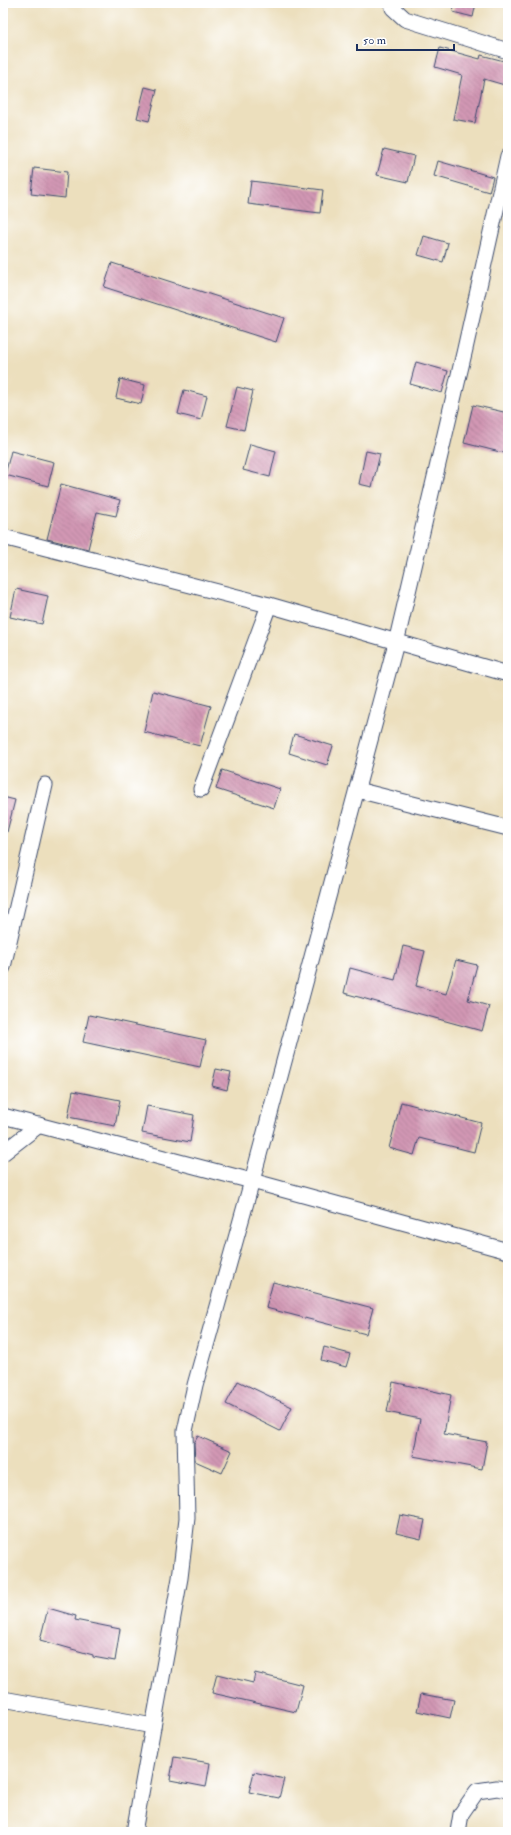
<svg xmlns="http://www.w3.org/2000/svg" width="511" height="1835" font-family="'IM FELL Double Pica',serif">
<defs>
<pattern id="building-back-hatch" width="6" height="6" patternUnits="userSpaceOnUse"><rect width="6" height="6" fill="#d297b4"/><path d="M-1 5l2 2M0 0l6 6M5-1l2 2" fill="none" stroke="#aa7c96"/></pattern>
</defs>
<rect width="100%" height="100%" fill="#fff"/>
<filter id="ink" filterUnits="userSpaceOnUse"><feTurbulence type="fractalNoise" baseFrequency=".025" numOctaves="2"/><feDisplacementMap in="SourceGraphic" scale="8" xChannelSelector="R" yChannelSelector="G"/><feConvolveMatrix kernelMatrix="1 2 1 2 8 2 1 2 1" color-interpolation-filters="sRGB"/></filter>
<filter id="wash" filterUnits="userSpaceOnUse"><feTurbulence type="fractalNoise" baseFrequency=".012" numOctaves="4" result="noise"/><feDisplacementMap in="SourceGraphic" scale="16" xChannelSelector="R" yChannelSelector="G"/><feGaussianBlur stdDeviation="0.9" result="paint"/><feColorMatrix in="noise" values="0 0 0 0 0 0 0 0 0 0 0 0 0 0 0 0 0 1.4 0 .05"/><feComposite in="paint" operator="in"/></filter>
<g filter="url(#wash)">
<rect width="100%" height="100%" fill="#ecdfbd"/>
<g id="blocks">
<!-- building -->
<g fill="url(#building-back-hatch)">
<polygon points="455,3 476,3 473,17 453,12"/>
<polygon points="440,48 480,59 481,55 508,62 508,86 484,79 475,123 453,119 462,75 435,67"/>
<polygon points="145,87 157,90 149,121 137,118"/>
<polygon points="384,149 414,156 408,182 377,175"/>
<polygon points="438,161 493,177 489,192 434,176"/>
<polygon points="34,168 67,172 65,198 31,194"/>
<polygon points="251,181 323,190 320,213 248,204"/>
<polygon points="424,236 448,243 443,262 418,255"/>
<polygon points="112,263 284,318 276,342 104,287"/>
<polygon points="416,362 448,371 442,393 410,384"/>
<polygon points="120,379 145,385 141,404 116,398"/>
<polygon points="237,387 253,391 244,430 227,426"/>
<polygon points="184,390 207,396 201,420 178,414"/>
<polygon points="473,405 508,413 508,454 464,443"/>
<polygon points="250,444 276,451 270,477 243,470"/>
<polygon points="11,451 54,462 48,486 5,475"/>
<polygon points="366,451 380,454 372,487 359,484"/>
<polygon points="61,484 120,500 116,516 97,512 88,549 47,539"/>
<polygon points="16,589 48,596 42,624 10,617"/>
<polygon points="153,691 211,706 200,746 144,732"/>
<polygon points="294,734 333,746 327,765 289,753"/>
<polygon points="222,770 280,789 274,808 216,789"/>
<polygon points="3,797 15,800 7,832 3,831"/>
<polygon points="403,946 425,951 416,986 446,994 456,960 477,965 468,1000 489,1006 482,1031 344,993 350,968 395,980"/>
<polygon points="89,1015 206,1040 200,1067 83,1042"/>
<polygon points="216,1069 231,1072 227,1090 212,1086"/>
<polygon points="73,1091 120,1100 115,1126 68,1117"/>
<polygon points="401,1102 481,1123 474,1152 419,1138 414,1155 389,1148"/>
<polygon points="147,1106 194,1115 190,1142 142,1133"/>
<polygon points="273,1282 373,1308 366,1334 266,1308"/>
<polygon points="324,1347 350,1354 346,1367 321,1360"/>
<polygon points="238,1381 292,1407 280,1431 226,1404"/>
<polygon points="393,1382 451,1395 444,1434 487,1442 482,1469 413,1456 420,1419 387,1412"/>
<polygon points="198,1436 232,1451 222,1473 195,1461 194,1443"/>
<polygon points="400,1515 425,1520 421,1539 396,1533"/>
<polygon points="48,1608 76,1616 75,1620 120,1629 115,1661 93,1657 93,1655 40,1640"/>
<polygon points="255,1673 303,1685 296,1712 212,1693 217,1674 253,1683"/>
<polygon points="421,1694 454,1700 450,1718 417,1711"/>
<polygon points="174,1757 210,1763 206,1787 170,1780"/>
<polygon points="254,1772 284,1779 279,1798 249,1792"/>
</g>
</g>
</g>
<g filter="url(#ink)">
<use href="#blocks" fill-opacity="0" stroke="#3a496c" stroke-width="1"/>
<g fill="none" stroke-linecap="round" stroke-linejoin="round">
<defs>
<g id="minor">
<polyline points="392,3 393,8 405,19 508,51"/>
<polyline points="3,537 269,605 508,674"/>
<polyline points="201,789 269,605"/>
<polyline points="357,790 508,828"/>
<polyline points="3,967 45,785"/>
<polyline points="3,1116 252,1181 508,1251"/>
<polyline points="3,1153 39,1125"/>
<polyline points="3,1699 153,1726"/>
<polyline points="134,1832 180,1578 187,1518 185,1431 195,1385 252,1181 396,643 465,349 508,156"/>
<polyline points="458,1832 461,1814 477,1791 497,1788 508,1790"/>
</g>
</defs>
<!-- minor casing -->
<use href="#minor" stroke="#3a496c" stroke-width="17"/>
<!-- minor -->
<use href="#minor" stroke="#fff" stroke-width="15"/>
</g>
</g>
<!-- margin -->
<rect width="511" height="1835" fill="none" stroke="#fff" stroke-width="16"/>
<!-- scale -->
<path d="M357 44v6h97v-6" fill="none" stroke="#1b2f5e" stroke-width="2"/>
<text x="363" y="44" font-size="12" fill="#1b2f5e" stroke="#ffffff" stroke-width="3" paint-order="stroke">50 m</text>
</svg>
